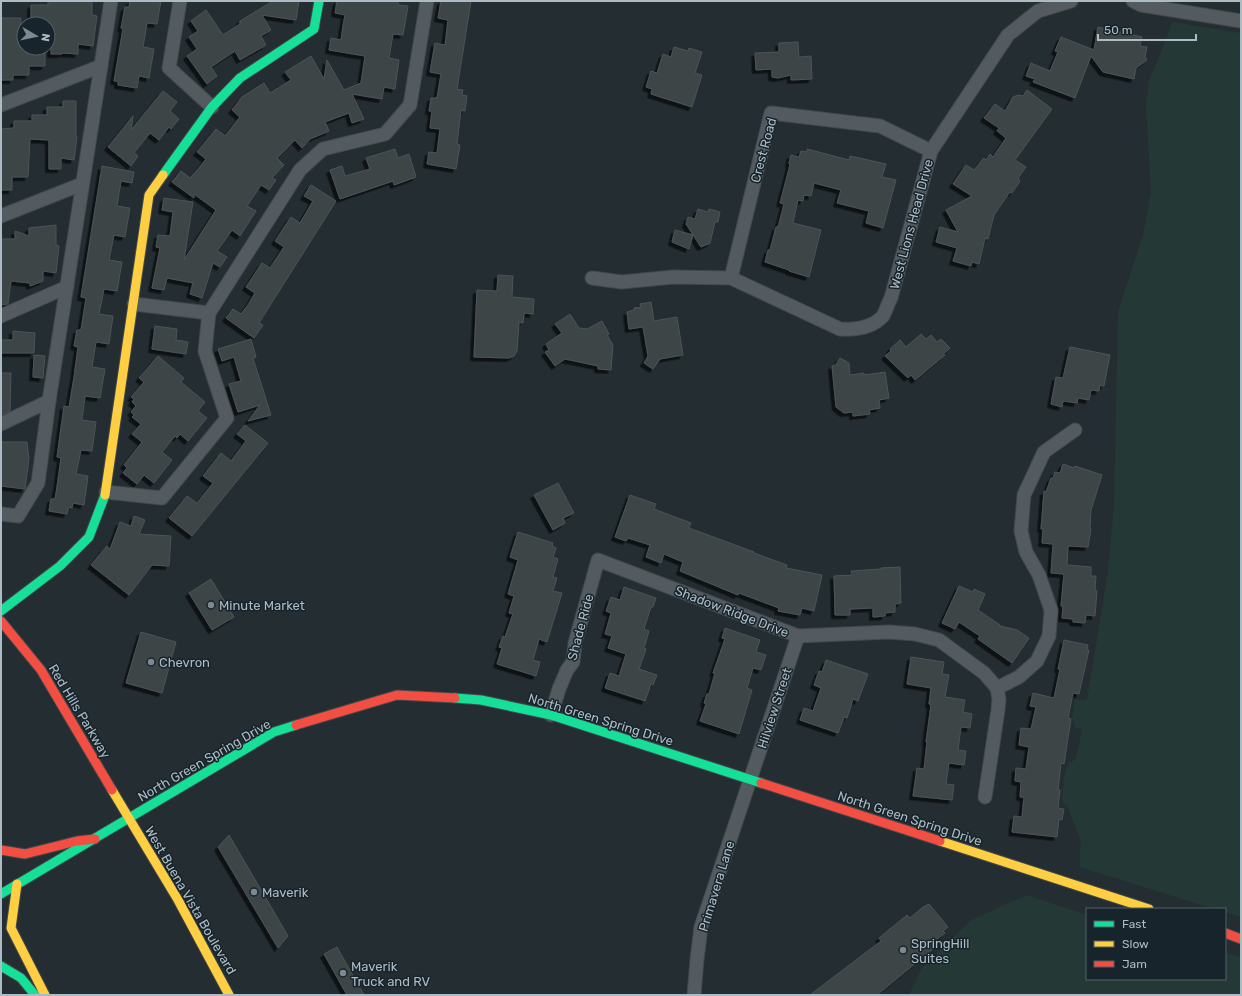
<svg xmlns="http://www.w3.org/2000/svg" width="1242" height="996" font-family="Rubik,sans-serif">
<defs>
<filter id="shadow"><feDropShadow dx="-3.5" dy="3.5" stdDeviation="0" flood-color="#0009"/></filter>
</defs>
<rect width="100%" height="100%" fill="#242d31"/>
<!-- green -->
<g fill="#243936">
<polygon points="1172,22 1241,33 1241,917 1225,912 1225,909 1214,909 1080,867 1080,848 1081,841 1067,805 1063,804 1062,800 1065,772 1069,763 1076,759 1082,729 1075,728 1074,722 1072,719 1075,700 1087,700 1108,572 1114,504 1118,312 1143,235 1151,193 1146,107 1149,80 1161,53"/>
<polygon points="1026,895 1087,915 1087,979 1225,979 1225,953 1241,957 1241,995 909,995 922,968 970,921"/>
</g>
<!-- building -->
<g fill="#3c4447" stroke="#4b545a" filter="url(#shadow)">
<polygon points="48,1 92,1 92,15 97,16 93,46 78,44 78,54 62,53 62,54 51,54 51,24 31,24 31,5 48,5"/>
<polygon points="130,1 161,1 157,24 147,23 143,47 154,49 149,78 139,76 137,88 118,85 118,81 114,81 123,29 121,28 125,7 129,7"/>
<polygon points="273,1 299,1 296,20 262,15 271,30 261,36 266,45 240,60 235,51 211,67 217,76 207,84 187,56 197,49 189,37 198,31 191,21 206,10 223,35 240,24 240,21"/>
<polygon points="337,1 398,1 398,5 408,6 403,35 393,34 389,58 399,60 395,89 384,87 382,99 352,94 364,119 352,123 349,113 325,122 329,131 310,139 302,148 295,140 277,158 284,165 272,178 276,180 269,190 261,185 247,206 256,211 240,236 232,230 217,251 227,257 220,267 213,263 202,298 190,294 193,283 167,278 164,290 152,288 160,248 156,247 158,235 170,236 173,212 162,210 164,198 193,202 184,260 216,210 194,194 194,198 172,182 181,171 190,178 199,168 206,159 197,152 216,129 225,136 240,117 232,110 242,97 264,83 270,93 280,87 291,80 285,72 311,56 324,79 327,60 344,90 361,83 365,56 329,50 331,38 341,40 343,26 345,15 335,13"/>
<polygon points="441,1 471,1 457,89 463,90 462,95 467,96 465,111 461,110 457,144 460,145 456,169 427,164 429,152 437,153 440,129 430,128 432,111 429,111 431,98 437,98 441,74 430,72 435,43 445,45 448,20 438,18"/>
<polygon points="1,18 21,18 20,47 45,48 45,66 29,66 29,75 13,75 13,80 1,80"/>
<polygon points="1098,27 1142,37 1140,46 1147,47 1145,57 1147,60 1136,68 1134,79 1103,72 1091,56 1075,98 1033,82 1035,79 1026,76 1031,63 1050,71 1058,52 1055,51 1061,37 1094,50"/>
<polygon points="798,42 799,57 811,56 812,79 791,80 791,75 778,78 772,77 772,69 756,70 755,53 779,52 779,43"/>
<polygon points="674,47 688,51 689,48 702,52 695,73 702,75 692,107 651,94 652,89 646,87 651,71 657,73 663,54 671,57"/>
<polygon points="1027,90 1052,109 1015,160 1026,167 1018,178 1020,181 1012,193 1010,192 994,215 988,239 985,238 979,264 972,262 971,266 953,261 957,248 936,242 940,227 958,232 946,210 972,196 953,184 966,165 974,170 984,158 986,160 990,154 993,157 1006,138 997,131 999,128 984,118 995,104 1005,111 1013,97 1018,95 1023,96"/>
<polygon points="163,91 177,102 170,111 179,119 171,129 169,127 159,140 150,133 134,153 138,156 131,166 108,147 133,116 131,130"/>
<polygon points="63,101 76,101 76,137 77,137 74,160 61,158 61,169 49,169 49,140 30,139 28,177 12,177 12,190 1,190 1,129 14,128 14,121 32,121 32,115 47,115 47,107 63,107"/>
<polygon points="395,149 398,158 409,154 416,177 394,185 393,181 340,199 330,170 342,166 345,176 370,169 366,158"/>
<polygon points="807,149 849,160 850,156 886,164 882,177 896,180 883,228 866,223 869,211 837,203 841,190 814,183 811,196 804,195 803,201 798,200 793,223 821,230 809,277 789,271 789,270 765,262 768,250 770,250 776,227 778,227 784,204 780,203 790,165 789,163 791,155 799,157 801,151 807,152"/>
<polygon points="102,166 134,172 132,183 121,181 117,206 130,208 125,237 114,235 109,260 122,262 117,291 104,289 99,314 113,316 109,344 96,342 92,367 105,369 100,398 85,396 82,420 96,422 92,451 81,450 76,474 88,476 84,505 73,503 72,508 69,507 67,514 49,511 51,499 55,499 57,487 61,458 57,457 64,406 69,407 74,377 78,347 74,346 77,330 81,330 86,298 81,297"/>
<polygon points="311,185 336,201 259,323 263,325 254,338 226,318 233,309 241,314 248,305 255,293 246,287 262,263 270,268 284,247 275,241 291,217 300,223 306,213 313,201 304,196"/>
<polygon points="698,209 708,212 709,209 720,212 718,222 715,222 710,243 701,247 686,224 688,217 695,219"/>
<polygon points="56,225 56,245 59,246 56,273 43,271 43,281 30,286 30,283 11,281 8,304 1,305 1,239 15,239 15,231 29,236 29,228"/>
<polygon points="675,230 693,235 689,249 672,242"/>
<polygon points="498,275 513,276 512,297 534,299 533,314 524,313 523,323 519,322 517,351 514,356 509,358 474,357 477,290 497,291"/>
<polygon points="651,302 654,321 677,317 683,355 660,359 653,369 644,363 648,356 643,327 629,329 627,312 634,310 634,308 641,307 640,304"/>
<polygon points="570,314 579,328 587,329 602,321 609,334 607,335 613,345 611,370 598,369 598,366 565,359 555,366 545,352 549,350 546,344 562,333 555,324"/>
<polygon points="155,326 177,329 176,340 188,342 186,354 152,349"/>
<polygon points="13,331 35,333 34,353 1,353 1,340 13,340"/>
<polygon points="921,334 926,339 931,335 937,342 941,339 950,348 943,354 945,355 915,380 911,375 908,378 885,356 891,351 890,349 900,340 906,347"/>
<polygon points="251,339 256,357 253,358 271,415 248,421 260,405 238,412 229,384 241,381 234,357 222,361 218,349"/>
<polygon points="1070,347 1110,355 1104,386 1100,385 1099,391 1091,390 1089,400 1078,398 1077,403 1063,401 1062,407 1051,404 1056,377 1063,378"/>
<polygon points="34,355 45,356 43,378 33,377"/>
<polygon points="158,356 184,378 181,382 205,402 198,411 207,418 188,441 180,434 177,438 175,436 162,452 172,460 154,483 144,475 137,484 123,473 127,468 124,465 142,442 132,434 141,424 132,417 134,415 131,412 136,406 132,402 134,399 131,397 144,382 139,378"/>
<polygon points="840,358 849,363 850,375 864,373 864,375 885,372 889,398 879,400 880,408 869,410 870,414 853,416 853,412 844,413 836,407 832,366 836,365"/>
<polygon points="1,373 11,373 10,411 1,415"/>
<polygon points="245,425 268,443 192,536 169,518 187,496 197,503 213,483 203,476 221,453 231,461 246,441 237,434"/>
<polygon points="1,442 27,442 29,459 25,489 1,486"/>
<polygon points="1063,464 1074,468 1075,466 1102,475 1091,510 1090,528 1091,529 1088,547 1068,546 1067,565 1091,567 1091,576 1096,576 1095,590 1097,591 1095,616 1086,615 1085,623 1073,622 1073,619 1062,618 1063,606 1061,606 1064,574 1051,573 1053,544 1042,543 1043,528 1041,529 1044,491 1046,492 1051,478 1053,478 1055,472 1060,473"/>
<polygon points="558,483 574,513 563,518 565,523 553,530 534,495"/>
<polygon points="630,495 656,504 654,509 691,523 689,528 754,552 754,553 787,565 786,568 822,575 814,611 802,608 800,615 778,611 779,608 739,593 738,595 680,571 683,562 664,554 661,563 646,557 650,545 628,538 626,541 615,537"/>
<polygon points="134,516 145,520 139,534 171,536 169,566 152,565 129,595 91,565 107,546 110,549 120,522 131,526"/>
<polygon points="518,532 553,543 552,546 556,548 553,557 558,559 553,577 557,578 553,591 562,593 547,642 539,639 533,660 540,662 536,676 497,664 502,648 499,647 503,636 505,637 513,614 509,613 514,596 508,594 518,560 510,557"/>
<polygon points="900,567 901,603 895,604 895,612 885,613 885,616 873,617 873,608 850,609 850,615 835,615 834,576 852,575 851,571 881,569 881,568"/>
<polygon points="211,579 234,617 212,630 189,593"/>
<polygon points="959,586 973,592 974,589 985,594 978,610 1000,625 1000,626 1017,630 1029,638 1012,663 978,639 980,636 959,622 955,629 942,623"/>
<polygon points="624,587 656,598 653,607 651,607 644,629 649,631 644,648 646,649 639,669 657,675 653,685 651,684 645,701 605,688 610,673 619,676 626,654 608,648 612,636 605,634 611,613 606,611 611,597 620,600"/>
<polygon points="725,628 760,640 756,652 766,655 761,670 753,668 747,688 752,690 739,734 700,721 706,704 704,703 707,694 709,694 715,673 713,673 725,639 722,638"/>
<polygon points="141,632 176,642 162,693 126,683"/>
<polygon points="1064,640 1088,645 1087,650 1089,650 1079,694 1073,693 1068,718 1071,719 1064,764 1061,763 1058,790 1060,790 1058,808 1064,809 1062,820 1059,819 1057,837 1012,832 1014,816 1022,817 1024,797 1020,797 1021,782 1015,781 1016,768 1026,769 1029,747 1019,745 1021,728 1031,729 1036,707 1030,706 1033,693 1054,698 1060,669 1058,669"/>
<polygon points="911,657 944,662 942,674 949,675 945,697 965,700 963,712 972,714 970,728 961,727 958,750 966,751 964,765 949,763 946,784 954,785 952,800 913,796 917,768 924,769 927,742 926,742 931,705 929,704 931,688 907,684"/>
<polygon points="826,660 868,674 858,701 853,699 847,718 844,717 838,733 800,720 804,708 813,711 821,688 814,685 819,671 822,672"/>
<polygon points="229,835 288,936 278,948 218,847"/>
<polygon points="929,904 948,927 943,931 945,933 931,944 934,948 877,995 810,995 881,941 879,938 907,915 910,918 923,907"/>
<polygon points="337,947 364,995 347,995 324,954"/>
</g>
<g fill="none" stroke-linecap="round" stroke-linejoin="round">
<defs>
<g id="street">
<polyline points="180,1 169,68 212,107"/>
<polyline points="1133,1 1141,5 1241,21"/>
<polyline points="1,105 101,66"/>
<polyline points="1,216 82,184"/>
<path d="M592,278L622,282L673,277L731,278L840,329C855,330 872,328 883,316C886,311 888,303 891,298L931,151L1008,35L1038,11L1071,1"/>
<polyline points="731,278 771,113 880,126 931,151"/>
<polyline points="134,304 209,313"/>
<polyline points="1,316 67,287"/>
<polyline points="1,424 49,401"/>
<polyline points="106,492 162,498 227,418 205,351 209,313 300,170 323,149 385,134 410,105 427,1"/>
<polyline points="1,514 18,516 38,483 49,401 111,1"/>
<polyline points="997,688 1019,677 1037,661 1049,636 1051,610 1039,575 1026,552 1021,531 1024,495 1044,452 1075,430"/>
<polyline points="551,715 559,689 567,670 573,662 575,643 598,560 798,636 889,632 915,634 939,640 984,673 997,688"/>
<polyline points="985,797 998,710 999,699 997,688"/>
<polyline points="694,995 697,959 701,927 798,636"/>
</g>
<g id="fast">
<polyline points="163,175 212,107 240,78 314,29 319,1"/>
<polyline points="1,611 60,566 89,537 105,495"/>
<polyline points="455,698 481,700 551,715 761,783"/>
<polyline points="1,894 274,732 296,725"/>
<polyline points="1,966 21,978 35,995"/>
</g>
<g id="slow">
<polyline points="105,495 149,195 163,175"/>
<polyline points="112,790 178,900 229,995"/>
<polyline points="940,841 1149,909"/>
<polyline points="17,884 11,928 45,995"/>
</g>
<g id="jam">
<polyline points="1,621 41,670 112,790"/>
<polyline points="296,725 397,695 455,698"/>
<polyline points="761,783 940,841"/>
<polyline points="1,850 25,854 77,841 95,839"/>
<polyline points="1225,933 1241,939"/>
</g>
</defs>
<!-- street casing -->
<use href="#street" stroke="#42484c" stroke-width="15"/>
<!-- fast casing -->
<use href="#fast" stroke="#42484c" stroke-width="11"/>
<!-- slow casing -->
<use href="#slow" stroke="#42484c" stroke-width="11"/>
<!-- jam casing -->
<use href="#jam" stroke="#42484c" stroke-width="11"/>
<!-- street -->
<use href="#street" stroke="#545b60" stroke-width="13"/>
<!-- fast -->
<use href="#fast" stroke="#16e098" stroke-width="9"/>
<!-- slow -->
<use href="#slow" stroke="#ffcf43" stroke-width="9"/>
<!-- jam -->
<use href="#jam" stroke="#f24e42" stroke-width="9"/>
</g>
<!-- markers -->
<g fill="#7c8991" stroke="#18242b" stroke-width="1.5">
<circle cx="211" cy="605" r="4"/>
<circle cx="151" cy="662" r="4"/>
<circle cx="254" cy="892" r="4"/>
<circle cx="903" cy="950" r="4"/>
<circle cx="343" cy="973" r="4"/>
</g>
<g text-anchor="middle" stroke-width="3" stroke-linejoin="round" paint-order="stroke">
<!-- street labels -->
<g font-size="13" fill="#acbbc4" stroke="#18242b">
<text transform="translate(763 150) rotate(-75)" y="5">Crest Road</text>
<text transform="translate(911 224) rotate(-75)" y="5">West Lions Head Drive</text>
<text transform="translate(732 611) rotate(21)" y="5">Shadow Ridge Drive</text>
<text transform="translate(580 627) rotate(-75)" y="5">Shade Ride</text>
<text transform="translate(774 708) rotate(-72)" y="5">Hilview Street</text>
<text transform="translate(80 711) rotate(59)" y="5">Red Hills Parkway</text>
<text transform="translate(601 719) rotate(17)" y="5">North Green Spring Drive</text>
<text transform="translate(204 760) rotate(-30)" y="5">North Green Spring Drive</text>
<text transform="translate(910 818) rotate(18)" y="5">North Green Spring Drive</text>
<text transform="translate(716 886) rotate(-73)" y="5">Primavera Lane</text>
<text transform="translate(191 900) rotate(60)" y="5">West Buena Vista Boulevard</text>
</g>
<!-- poi labels -->
<g font-size="13" fill="#acbbc4" stroke="#18242b" text-anchor="start">
<text x="219" y="610">Minute Market</text>
<text x="159" y="667">Chevron</text>
<text x="262" y="897">Maverik</text>
<text x="911" y="948">SpringHill<tspan x="911" dy="15">Suites</tspan></text>
<text x="351" y="971">Maverik<tspan x="351" dy="15">Truck and RV</tspan></text>
</g>
</g>
<!-- border -->
<rect width="1242" height="996" fill="none" stroke="#acbbc4" stroke-width="4"/>
<!-- legend -->
<rect x="1086" y="908" width="140" height="72" fill="#18242b" stroke="#536068"/>
<rect x="1094" y="921" width="20" height="6" fill="#16e098" stroke="#536068"/>
<text x="1122" y="928" font-size="12" fill="#acbbc4">Fast</text>
<rect x="1094" y="941" width="20" height="6" fill="#ffcf43" stroke="#536068"/>
<text x="1122" y="948" font-size="12" fill="#acbbc4">Slow</text>
<rect x="1094" y="961" width="20" height="6" fill="#f24e42" stroke="#536068"/>
<text x="1122" y="968" font-size="12" fill="#acbbc4">Jam</text>
<!-- north arrow -->
<g transform="translate(36 36) rotate(99)"><circle r="19" fill="#18242b" stroke="#536068"/>
<path d="M0-3L7 15L0 10L-7 15Z" fill="#7c8991"/>
<text y="-6" font-size="11" font-weight="bold" text-anchor="middle" fill="#acbbc4">N</text>
</g>
<!-- scale -->
<path d="M1098 34v6h98v-6" fill="none" stroke="#acbbc4" stroke-width="2"/>
<text x="1104" y="34" font-size="12" fill="#acbbc4" stroke="#18242b" stroke-width="3" paint-order="stroke">50 m</text>
</svg>
